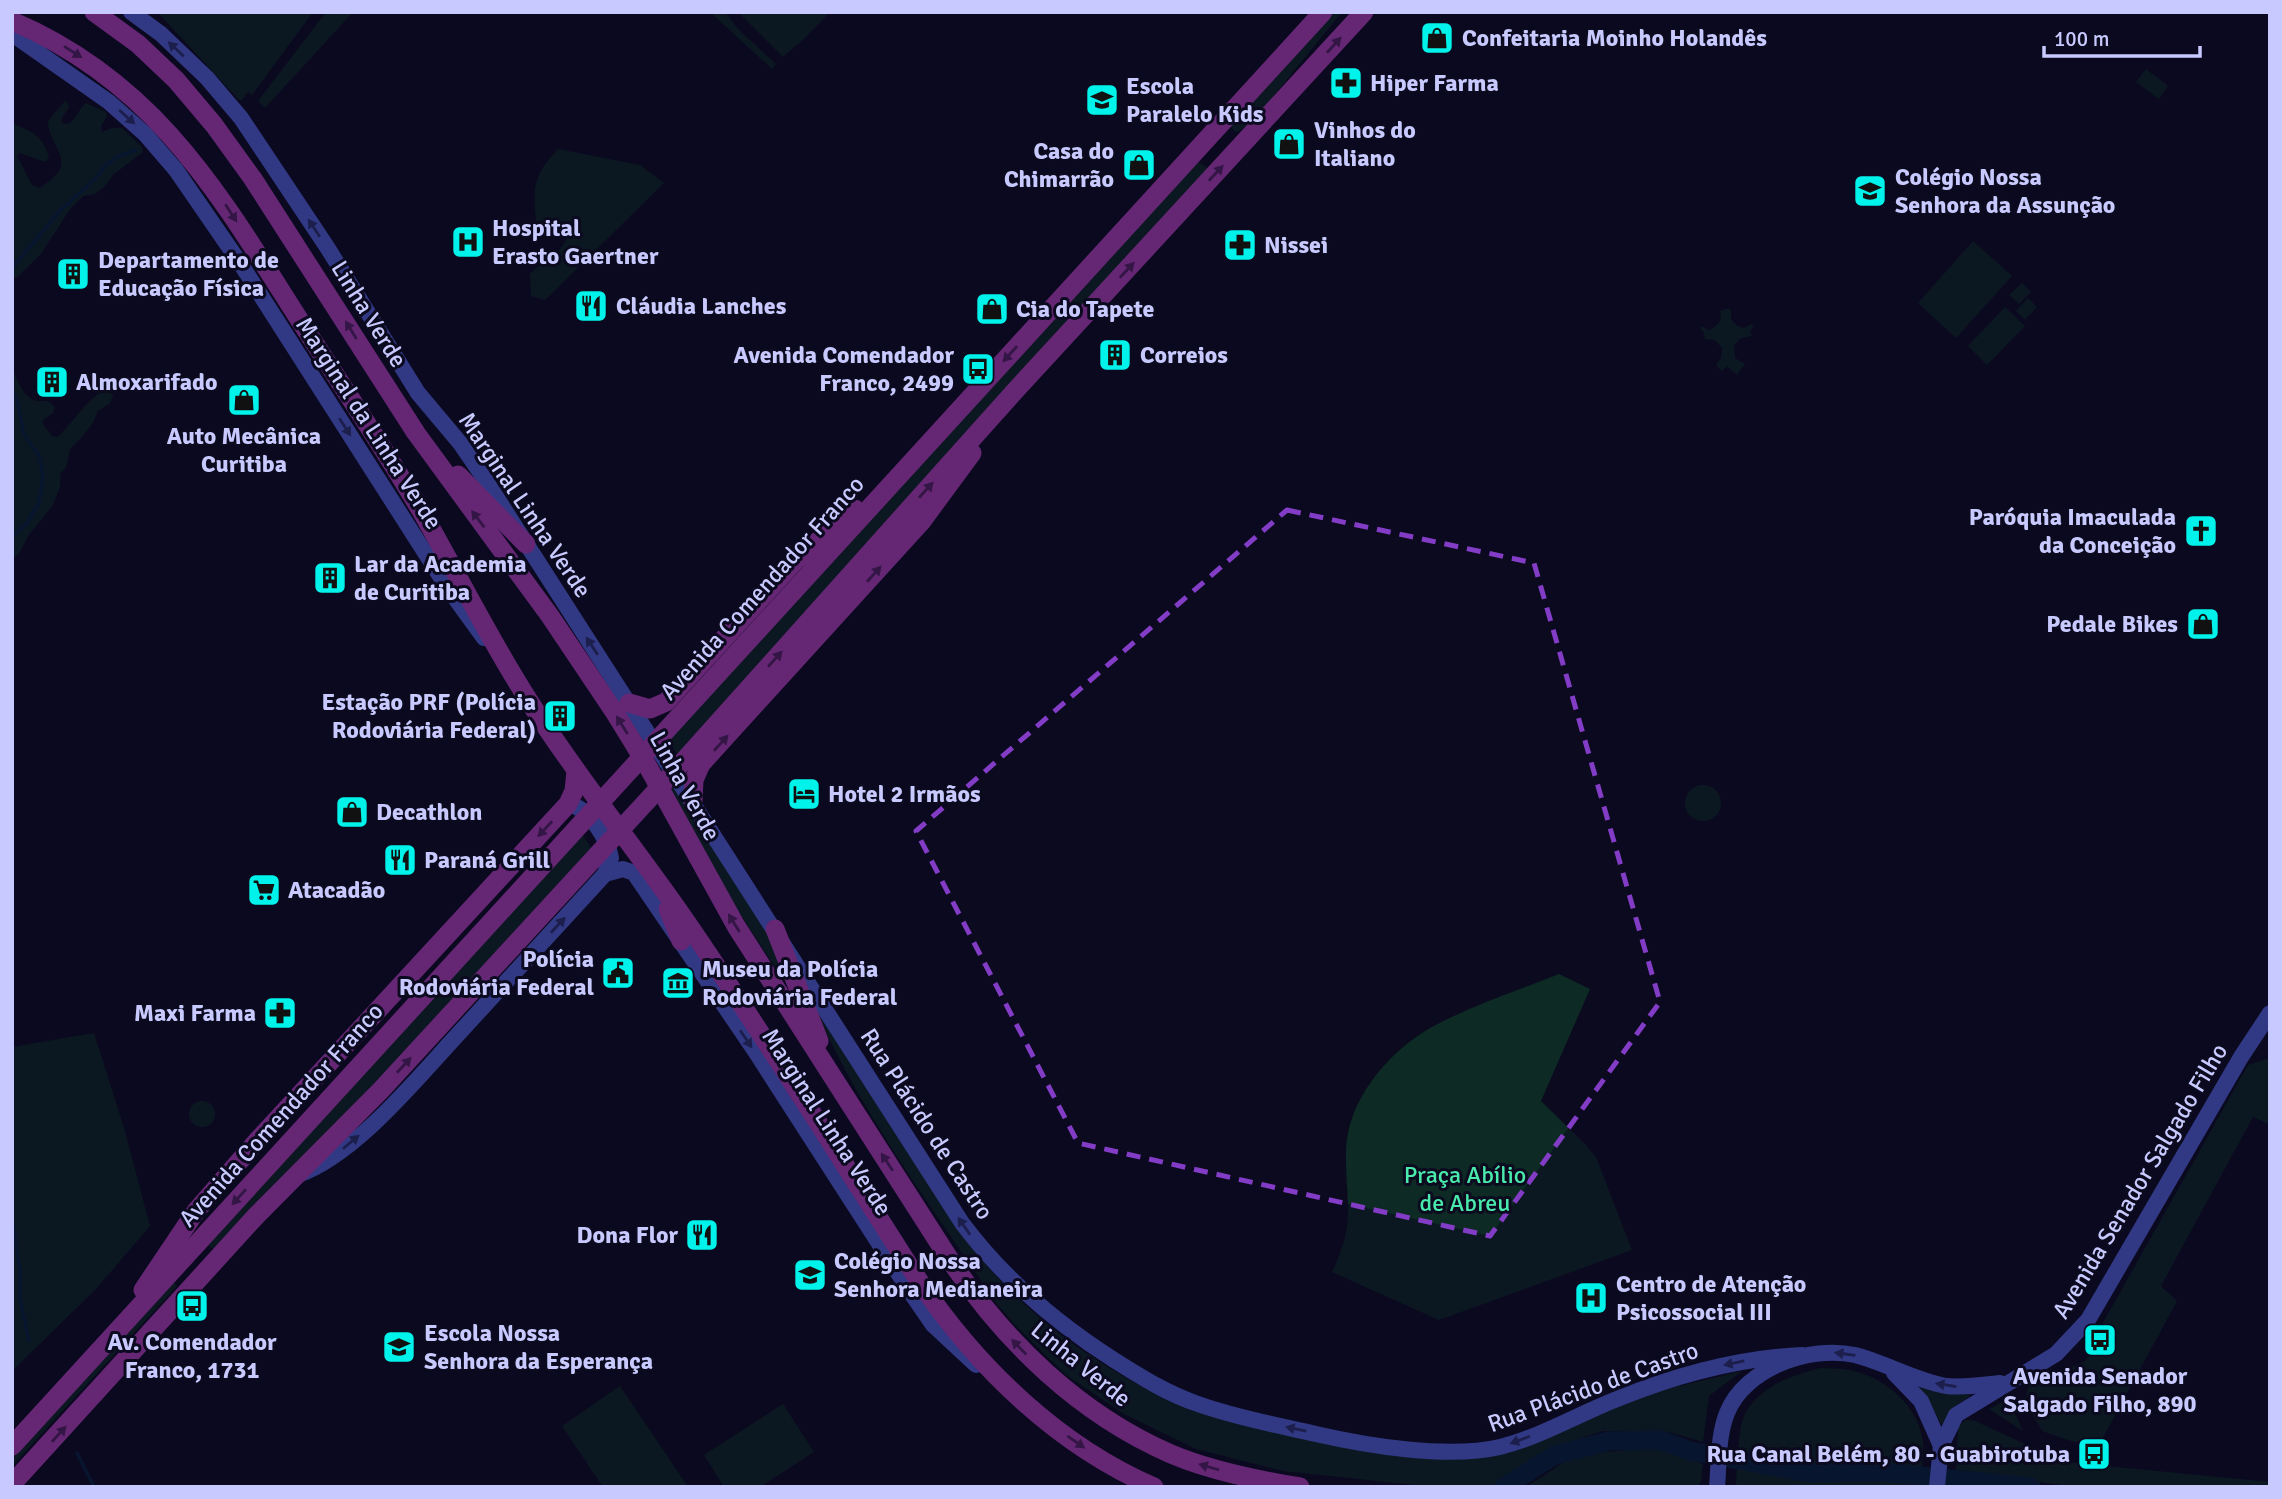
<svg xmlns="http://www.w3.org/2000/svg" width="2282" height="1499" font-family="Signika,sans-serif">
<rect width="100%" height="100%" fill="#0b0a1f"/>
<!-- green -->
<g fill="#0d2a25">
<polygon points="155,12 313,12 252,95 248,92 242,100 239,100 161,16"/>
<polygon points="326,12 353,12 265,108 258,101"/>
<polygon points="710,12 725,12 739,30 776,64 772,69"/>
<polygon points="738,12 830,12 804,39 783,57"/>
<polygon points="1333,12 1342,12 1249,126 1236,132 1230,126"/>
<polygon points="2146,69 2168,86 2159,99 2136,82"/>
<path d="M65,101L68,103L69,107L62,118V123L67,124C77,120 78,109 86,103L106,112L107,116L101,126L102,132L112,128H122L141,146L143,152L114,174L105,186L95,194L83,196L70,209L41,254L17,277L12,279V123C33,133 42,134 49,157L46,162L20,153L17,156L32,185L39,188C83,162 49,151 48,121Z"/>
<path d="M558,149L640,165L664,183L545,300L531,296L530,274C550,254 564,257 570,225L556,223L538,234C533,197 529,178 558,149Z"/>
<polygon points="1197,161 1209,169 677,754 667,739"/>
<polygon points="1973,241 2012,276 1956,338 1918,303"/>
<polygon points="2022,283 2031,292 2019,304 2009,295"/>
<polygon points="2028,298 2037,307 2025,320 2016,311"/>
<polygon points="2005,307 2025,326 1987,365 1968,346"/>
<path d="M1729,308L1731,311V319L1737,326L1744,328L1751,324L1754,326L1750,331L1752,336L1741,338L1734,345L1735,358L1745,364L1737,375L1727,366L1722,371L1716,365L1721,358L1722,348L1715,340L1705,339L1704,333L1700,328L1702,326L1709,330C1718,326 1723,320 1720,311Z"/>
<path d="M12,369C17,378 21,392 30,398C41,406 46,394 55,408L53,413L43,420V424L52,436L58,437C71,424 92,393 108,389L113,396L110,403L98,411L93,423L80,439L70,449L66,467L60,474V487L53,505L28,536L19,554L12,559Z"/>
<polygon points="676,783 765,921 802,1008 733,903 670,791"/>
<circle cx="1703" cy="803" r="18"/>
<polygon points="582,834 591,848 383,1074 213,1249 204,1242"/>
<path d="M1559,974L1590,989L1541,1101L1586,1145L1596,1157L1632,1250L1439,1320L1332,1272C1357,1220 1345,1203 1346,1151C1347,1101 1387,1053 1430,1028C1470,1006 1517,991 1559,974Z"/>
<path d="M810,997C837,1037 863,1077 887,1118C917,1166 945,1215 981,1259C1034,1322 1106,1373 1181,1405L1467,1457L1659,1391L1742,1371L1709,1396L1703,1442L1665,1431H1603L1556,1446L1502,1487H1434L1283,1471L1196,1449L1124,1414L1065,1374L1015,1325L995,1301C929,1203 856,1106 810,997Z"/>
<polygon points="94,1033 124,1128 150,1226 96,1289 12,1371 12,1047"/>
<path d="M2270,1058V1125L2253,1117L2161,1286L2177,1301L2099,1445L2074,1442L2042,1431C2035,1417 2019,1400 2030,1385L2085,1361L2092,1352L2100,1328L2248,1065Z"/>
<circle cx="202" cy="1114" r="13"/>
<polygon points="171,1279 177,1286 12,1466 12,1456"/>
<path d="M1821,1368C1831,1369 1844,1368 1854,1371C1887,1379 1919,1407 1923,1442C1924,1456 1920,1473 1919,1487H1736C1737,1471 1738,1428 1744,1416C1758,1387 1792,1375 1821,1368Z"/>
<polygon points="1915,1384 1969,1393 1969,1397 1953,1407 1945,1424 1941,1424 1930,1403"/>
<polygon points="620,1386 688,1487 603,1487 562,1426"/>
<polygon points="2008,1399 2023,1431 1989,1409"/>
<polygon points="783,1404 814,1452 760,1487 724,1487 704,1455"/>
<polygon points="1965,1420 1973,1420 2064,1462 2270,1482 2270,1487 2075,1487 1956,1470 1958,1427"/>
<polygon points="1656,1448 1703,1464 1701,1481 1698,1487 1526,1487 1576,1454"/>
</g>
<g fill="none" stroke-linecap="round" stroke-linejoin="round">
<!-- stream -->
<g stroke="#062442" stroke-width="3.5">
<polyline points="12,268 60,211 96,178 107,164 117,157 136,150"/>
<polyline points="12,389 16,396 24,435 39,455 43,476 39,503 27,523 12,537"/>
<polyline points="12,1217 20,1271 20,1298 29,1341"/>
<polyline points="77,1453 94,1487"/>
</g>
<!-- river -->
<polyline stroke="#062442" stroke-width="19" points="1504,1487 1555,1455 1608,1441 1661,1440 1690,1451 1810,1473 1881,1472 2031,1487"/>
<!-- secondary -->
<g stroke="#5f71ff" stroke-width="16">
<path d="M131,12L161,34L207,78L241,118L327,247L418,393L460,443L486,481L962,1223C1004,1279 1056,1323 1114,1360C1141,1377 1168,1394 1198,1404C1237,1418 1277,1425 1316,1434C1368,1446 1448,1459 1500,1447C1540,1437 1579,1414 1617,1399C1676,1375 1738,1358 1802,1355"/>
<polyline points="12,34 109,102 145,134 176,170 242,266 447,587 484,638"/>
<polyline points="605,874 623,869 634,873 755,1051 909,1290 933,1325 976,1365"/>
<path d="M298,1175C356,1155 419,1076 461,1031C509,979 557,926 605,874L611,858C608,839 588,807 568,804"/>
<polyline points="1894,1373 1921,1401 1941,1446"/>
<path d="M1717,1487C1719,1463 1718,1435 1727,1413C1745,1368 1810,1345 1855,1355C1886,1363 1914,1380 1946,1386C1964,1388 1982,1385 2000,1383"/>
<polyline points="1937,1487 1941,1446 1956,1415 2056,1354 2088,1320 2241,1057 2270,1013"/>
</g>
<!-- trunk -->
<g stroke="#d249db" stroke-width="19">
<path d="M94,12L138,44L176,80L214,125L253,179L416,433L550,616L615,713L647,765L736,926L950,1260C1005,1342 1079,1414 1171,1454C1211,1471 1257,1480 1300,1487"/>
<path d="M12,21C155,82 218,192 297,316C338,380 381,443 420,509C457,573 489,639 529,701C577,777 634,846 685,920C767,1039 843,1163 921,1284C979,1369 1059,1446 1154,1487"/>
<polyline points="458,475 526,544"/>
<polyline points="629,703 650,709 666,702 795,561 855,509"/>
<polyline points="693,801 694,780 701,764 922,521 972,453"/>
<polyline points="668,909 681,941"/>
<polyline points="775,929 819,1041"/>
<polyline points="143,1290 196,1211 257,1141 568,804 574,791 576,771"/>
<polyline points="12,1446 1323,12"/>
<polyline points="12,1484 256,1216 381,1090 680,765 1014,392 1364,12"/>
</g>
</g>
<!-- one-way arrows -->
<defs><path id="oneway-solid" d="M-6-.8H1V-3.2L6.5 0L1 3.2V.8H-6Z" transform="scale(1.75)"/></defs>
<g fill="#652674">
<use href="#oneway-solid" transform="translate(1334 45) rotate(-48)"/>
<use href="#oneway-solid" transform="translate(73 52) rotate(32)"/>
<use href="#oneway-solid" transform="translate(1216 173) rotate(-47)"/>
<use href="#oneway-solid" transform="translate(231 213) rotate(57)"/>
<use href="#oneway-solid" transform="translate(1127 270) rotate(-47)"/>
<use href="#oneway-solid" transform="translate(351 330) rotate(-122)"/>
<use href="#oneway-solid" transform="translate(1010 354) rotate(132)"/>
<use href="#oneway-solid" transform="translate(926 490) rotate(-48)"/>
<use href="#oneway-solid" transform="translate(478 519) rotate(-127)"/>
<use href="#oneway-solid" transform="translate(874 574) rotate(-48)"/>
<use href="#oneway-solid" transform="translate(775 659) rotate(-48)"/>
<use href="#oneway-solid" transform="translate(622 725) rotate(-122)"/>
<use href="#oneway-solid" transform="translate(721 743) rotate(-48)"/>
<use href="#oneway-solid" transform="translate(545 829) rotate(133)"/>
<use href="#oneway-solid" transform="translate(734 923) rotate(-122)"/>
<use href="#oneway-solid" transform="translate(404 1065) rotate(-47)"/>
<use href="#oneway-solid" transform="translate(887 1162) rotate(-123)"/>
<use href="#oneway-solid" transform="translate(239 1197) rotate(132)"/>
<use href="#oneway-solid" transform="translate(1019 1347) rotate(-134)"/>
<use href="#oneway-solid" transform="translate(59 1434) rotate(-48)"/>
<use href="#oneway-solid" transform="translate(1076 1442) rotate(35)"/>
<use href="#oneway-solid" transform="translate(1209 1467) rotate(-164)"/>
</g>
<g fill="#313884">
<use href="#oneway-solid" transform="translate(176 49) rotate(-137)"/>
<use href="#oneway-solid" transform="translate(127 117) rotate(42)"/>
<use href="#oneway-solid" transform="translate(314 228) rotate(-123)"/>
<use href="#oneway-solid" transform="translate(345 427) rotate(57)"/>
<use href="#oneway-solid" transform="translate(592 646) rotate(-123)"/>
<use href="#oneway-solid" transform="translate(558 925) rotate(-47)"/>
<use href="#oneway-solid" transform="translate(746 1039) rotate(56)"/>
<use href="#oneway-solid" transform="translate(351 1142) rotate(-40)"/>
<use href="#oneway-solid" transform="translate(964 1226) rotate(-125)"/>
<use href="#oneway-solid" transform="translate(1845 1354) rotate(-172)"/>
<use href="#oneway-solid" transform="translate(1734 1363) rotate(168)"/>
<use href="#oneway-solid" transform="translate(1946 1385) rotate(-171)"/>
<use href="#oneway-solid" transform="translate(1296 1429) rotate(-168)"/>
<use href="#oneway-solid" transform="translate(1520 1440) rotate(159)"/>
</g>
<!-- marked area -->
<path d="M0 0H2282V1499H0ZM1287,510L1534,563L1660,1002L1490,1236L1078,1143L916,831Z" fill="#0b0a1f" fill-opacity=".55" fill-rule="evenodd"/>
<path fill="none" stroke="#833cc5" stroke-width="5" stroke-dasharray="14 9" stroke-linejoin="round" d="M1287,510L1534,563L1660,1002L1490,1236L1078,1143L916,831Z"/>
<!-- icons -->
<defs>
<symbol id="shop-square" viewBox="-11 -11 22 22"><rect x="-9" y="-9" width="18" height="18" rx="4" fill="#00f3ea" stroke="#0b0a1f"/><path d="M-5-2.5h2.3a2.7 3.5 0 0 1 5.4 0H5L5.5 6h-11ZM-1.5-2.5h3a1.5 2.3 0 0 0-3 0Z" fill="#111"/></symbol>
<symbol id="pharmacy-square" viewBox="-11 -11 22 22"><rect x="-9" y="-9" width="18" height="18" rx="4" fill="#00f3ea" stroke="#0b0a1f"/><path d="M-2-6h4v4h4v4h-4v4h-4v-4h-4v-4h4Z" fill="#111"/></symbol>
<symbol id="school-square" viewBox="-11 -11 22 22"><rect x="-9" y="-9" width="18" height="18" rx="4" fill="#00f3ea" stroke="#0b0a1f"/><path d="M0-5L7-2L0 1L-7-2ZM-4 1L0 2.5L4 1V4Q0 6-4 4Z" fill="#111"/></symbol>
<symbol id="hospital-square" viewBox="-11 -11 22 22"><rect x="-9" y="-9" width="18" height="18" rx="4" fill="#00f3ea" stroke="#0b0a1f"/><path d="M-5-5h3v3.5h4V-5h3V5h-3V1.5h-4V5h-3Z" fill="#111"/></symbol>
<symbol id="building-square" viewBox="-11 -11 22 22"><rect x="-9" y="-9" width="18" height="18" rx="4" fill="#00f3ea" stroke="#0b0a1f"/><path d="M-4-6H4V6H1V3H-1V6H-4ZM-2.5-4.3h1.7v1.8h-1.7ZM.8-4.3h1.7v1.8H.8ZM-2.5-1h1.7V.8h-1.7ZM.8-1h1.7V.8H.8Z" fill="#111"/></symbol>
<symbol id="restaurant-square" viewBox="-11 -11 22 22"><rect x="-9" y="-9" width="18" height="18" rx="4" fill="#00f3ea" stroke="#0b0a1f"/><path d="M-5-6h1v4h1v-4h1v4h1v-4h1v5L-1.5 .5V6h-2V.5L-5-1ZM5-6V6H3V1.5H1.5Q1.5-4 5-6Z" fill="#111"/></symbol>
<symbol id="bus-square" viewBox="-11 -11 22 22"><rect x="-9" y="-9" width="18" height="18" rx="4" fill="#00f3ea" stroke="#0b0a1f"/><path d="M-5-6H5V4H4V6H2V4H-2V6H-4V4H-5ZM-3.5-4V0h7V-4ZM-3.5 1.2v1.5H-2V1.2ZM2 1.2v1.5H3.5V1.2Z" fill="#111"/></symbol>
<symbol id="church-square" viewBox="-11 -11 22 22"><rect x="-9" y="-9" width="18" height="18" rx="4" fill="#00f3ea" stroke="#0b0a1f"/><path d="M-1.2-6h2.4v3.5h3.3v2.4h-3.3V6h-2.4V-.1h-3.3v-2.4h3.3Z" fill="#111"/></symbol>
<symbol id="hotel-square" viewBox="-11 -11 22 22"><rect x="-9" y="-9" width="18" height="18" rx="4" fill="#00f3ea" stroke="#0b0a1f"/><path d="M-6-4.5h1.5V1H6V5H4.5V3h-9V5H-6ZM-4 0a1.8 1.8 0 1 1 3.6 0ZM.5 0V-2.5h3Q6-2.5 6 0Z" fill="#111"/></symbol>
<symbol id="supermarket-square" viewBox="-11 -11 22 22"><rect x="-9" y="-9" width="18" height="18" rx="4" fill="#00f3ea" stroke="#0b0a1f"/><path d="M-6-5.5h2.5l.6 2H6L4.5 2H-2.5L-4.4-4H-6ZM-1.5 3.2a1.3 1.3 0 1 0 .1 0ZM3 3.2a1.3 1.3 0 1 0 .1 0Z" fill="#111"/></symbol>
<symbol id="civic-square" viewBox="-11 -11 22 22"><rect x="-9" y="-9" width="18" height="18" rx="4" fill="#00f3ea" stroke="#0b0a1f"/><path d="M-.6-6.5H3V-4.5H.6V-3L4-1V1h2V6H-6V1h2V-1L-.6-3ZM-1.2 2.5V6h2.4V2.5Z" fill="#111"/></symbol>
<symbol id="museum-square" viewBox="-11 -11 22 22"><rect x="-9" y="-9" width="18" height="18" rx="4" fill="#00f3ea" stroke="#0b0a1f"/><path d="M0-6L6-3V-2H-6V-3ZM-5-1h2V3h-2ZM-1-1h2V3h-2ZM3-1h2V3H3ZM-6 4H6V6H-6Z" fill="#111"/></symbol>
</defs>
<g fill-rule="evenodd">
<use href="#shop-square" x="1418" y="19" width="38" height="38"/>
<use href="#pharmacy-square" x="1327" y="64" width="38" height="38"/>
<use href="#school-square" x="1083" y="81" width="38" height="38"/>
<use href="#shop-square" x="1270" y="125" width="38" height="38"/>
<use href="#shop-square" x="1120" y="146" width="38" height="38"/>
<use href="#school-square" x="1851" y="172" width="38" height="38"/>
<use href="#hospital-square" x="449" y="223" width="38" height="38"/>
<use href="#pharmacy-square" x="1221" y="226" width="38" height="38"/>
<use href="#building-square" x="54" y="255" width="38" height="38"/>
<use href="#restaurant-square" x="572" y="287" width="38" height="38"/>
<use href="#shop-square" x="973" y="290" width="38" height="38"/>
<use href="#building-square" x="1096" y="336" width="38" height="38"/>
<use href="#bus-square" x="959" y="350" width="38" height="38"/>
<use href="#building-square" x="33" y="363" width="38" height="38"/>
<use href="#shop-square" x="225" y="381" width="38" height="38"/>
<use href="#church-square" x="2182" y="512" width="38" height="38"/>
<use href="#building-square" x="311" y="559" width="38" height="38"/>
<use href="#shop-square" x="2184" y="605" width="38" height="38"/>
<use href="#building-square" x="541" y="697" width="38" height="38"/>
<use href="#hotel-square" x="785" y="775" width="38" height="38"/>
<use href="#shop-square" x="333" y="793" width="38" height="38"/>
<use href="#restaurant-square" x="381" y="841" width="38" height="38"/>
<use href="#supermarket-square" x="245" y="871" width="38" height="38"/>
<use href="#civic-square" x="599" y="954" width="38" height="38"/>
<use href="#museum-square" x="659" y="964" width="38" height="38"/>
<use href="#pharmacy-square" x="261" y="994" width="38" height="38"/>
<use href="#restaurant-square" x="683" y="1216" width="38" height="38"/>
<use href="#school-square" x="791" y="1256" width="38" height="38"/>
<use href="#hospital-square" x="1572" y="1279" width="38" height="38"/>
<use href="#bus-square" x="173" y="1287" width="38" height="38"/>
<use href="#bus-square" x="2081" y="1321" width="38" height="38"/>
<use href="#school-square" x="380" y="1328" width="38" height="38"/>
<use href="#bus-square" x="2075" y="1435" width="38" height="38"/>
</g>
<g text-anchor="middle" stroke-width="6" stroke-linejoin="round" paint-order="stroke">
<!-- poi labels -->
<g font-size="24" font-weight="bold" fill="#c8caff" stroke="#0b0a1f" text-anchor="start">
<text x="1462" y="46">Confeitaria Moinho Holandês</text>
<text x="1370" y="91">Hiper Farma</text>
<text x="1126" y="94">Escola<tspan x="1126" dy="28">Paralelo Kids</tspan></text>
<text x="1314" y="138">Vinhos do<tspan x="1314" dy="28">Italiano</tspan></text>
<text x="1114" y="159" text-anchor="end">Casa do<tspan x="1114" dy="28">Chimarrão</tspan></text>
<text x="1895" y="185">Colégio Nossa<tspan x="1895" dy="28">Senhora da Assunção</tspan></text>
<text x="492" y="236">Hospital<tspan x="492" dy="28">Erasto Gaertner</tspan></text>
<text x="1264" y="253">Nissei</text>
<text x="98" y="268">Departamento de<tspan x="98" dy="28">Educação Física</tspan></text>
<text x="616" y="314">Cláudia Lanches</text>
<text x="1016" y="317">Cia do Tapete</text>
<text x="954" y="363" text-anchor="end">Avenida Comendador<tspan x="954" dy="28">Franco, 2499</tspan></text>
<text x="1140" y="363">Correios</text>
<text x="76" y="390">Almoxarifado</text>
<text x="244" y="444" text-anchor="middle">Auto Mecânica<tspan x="244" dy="28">Curitiba</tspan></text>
<text x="2176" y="525" text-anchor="end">Paróquia Imaculada<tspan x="2176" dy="28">da Conceição</tspan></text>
<text x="354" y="572">Lar da Academia<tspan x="354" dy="28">de Curitiba</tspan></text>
<text x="2178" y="632" text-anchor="end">Pedale Bikes</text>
<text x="536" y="710" text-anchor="end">Estação PRF (Polícia<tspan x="536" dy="28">Rodoviária Federal)</tspan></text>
<text x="828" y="802">Hotel 2 Irmãos</text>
<text x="376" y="820">Decathlon</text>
<text x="424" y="868">Paraná Grill</text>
<text x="288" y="898">Atacadão</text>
<text x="594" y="967" text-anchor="end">Polícia<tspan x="594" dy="28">Rodoviária Federal</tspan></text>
<text x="702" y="977">Museu da Polícia<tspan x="702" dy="28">Rodoviária Federal</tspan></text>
<text x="256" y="1021" text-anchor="end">Maxi Farma</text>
<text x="678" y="1243" text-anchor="end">Dona Flor</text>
<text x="834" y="1269">Colégio Nossa<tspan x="834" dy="28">Senhora Medianeira</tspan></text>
<text x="1616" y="1292">Centro de Atenção<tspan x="1616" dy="28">Psicossocial III</tspan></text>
<text x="424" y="1341">Escola Nossa<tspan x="424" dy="28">Senhora da Esperança</tspan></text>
<text x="192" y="1350" text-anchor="middle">Av. Comendador<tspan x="192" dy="28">Franco, 1731</tspan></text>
<text x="2100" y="1384" text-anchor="middle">Avenida Senador<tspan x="2100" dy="28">Salgado Filho, 890</tspan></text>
<text x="2070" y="1462" text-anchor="end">Rua Canal Belém, 80 - Guabirotuba</text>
</g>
<!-- street labels -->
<g font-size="24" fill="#c8caff" stroke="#0b0a1f">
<text transform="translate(369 314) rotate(58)" y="8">Linha Verde</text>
<text transform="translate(369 423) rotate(57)" y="8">Marginal da Linha Verde</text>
<text transform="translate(525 505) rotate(56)" y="8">Marginal Linha Verde</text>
<text transform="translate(762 588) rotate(-48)" y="8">Avenida Comendador Franco</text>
<text transform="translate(685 786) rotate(61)" y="8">Linha Verde</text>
<text transform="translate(281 1115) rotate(-48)" y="8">Avenida Comendador Franco</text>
<text transform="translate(827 1122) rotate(57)" y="8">Marginal Linha Verde</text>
<text transform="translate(927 1124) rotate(57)" y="8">Rua Plácido de Castro</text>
<text transform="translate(2140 1181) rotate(-59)" y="8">Avenida Senador Salgado Filho</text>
<text transform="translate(1081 1364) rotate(39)" y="8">Linha Verde</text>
<text transform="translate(1593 1387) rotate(-20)" y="8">Rua Plácido de Castro</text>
</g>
<!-- park labels -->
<g font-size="24" fill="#49eaac" stroke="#0b0a1f">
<text x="1465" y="1183">Praça Abílio<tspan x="1465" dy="28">de Abreu</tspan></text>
</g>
</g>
<!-- border -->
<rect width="2282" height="1499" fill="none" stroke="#c8caff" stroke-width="28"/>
<!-- scale -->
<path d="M2044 46v10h156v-10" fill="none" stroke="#c8caff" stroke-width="3.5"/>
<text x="2054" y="46" font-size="21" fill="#c8caff" stroke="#0b0a1f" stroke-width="5" paint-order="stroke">100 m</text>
</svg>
